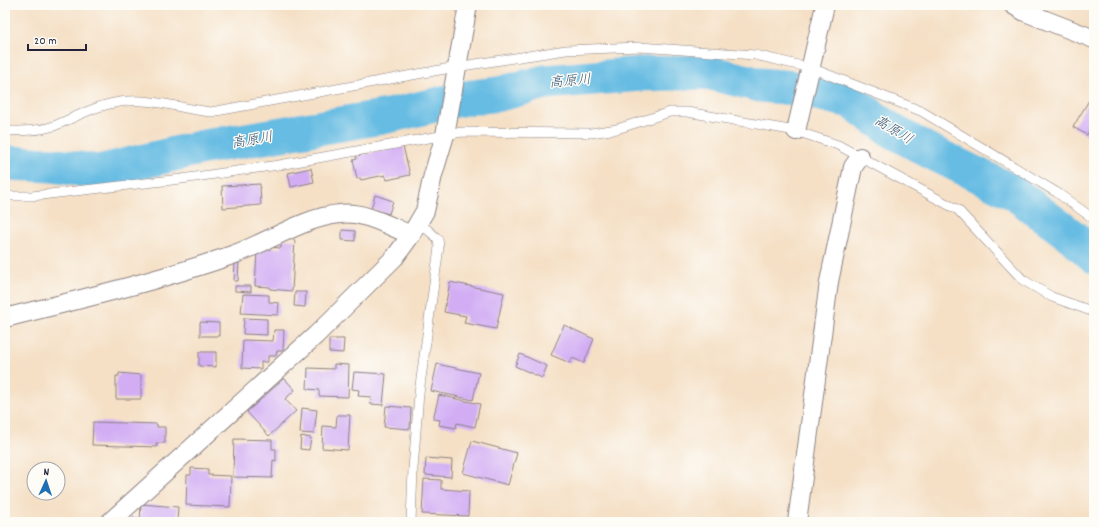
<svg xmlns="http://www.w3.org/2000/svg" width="1099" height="527" font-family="Dekko,'Klee One',sans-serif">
<rect width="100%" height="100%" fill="#fdfcf7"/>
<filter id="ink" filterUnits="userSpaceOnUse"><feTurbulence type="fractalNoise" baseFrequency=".025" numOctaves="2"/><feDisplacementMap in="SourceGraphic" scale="8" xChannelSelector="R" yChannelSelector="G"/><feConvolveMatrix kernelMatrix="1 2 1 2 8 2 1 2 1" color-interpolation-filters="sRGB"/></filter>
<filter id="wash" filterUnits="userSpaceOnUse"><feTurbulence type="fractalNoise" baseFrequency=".012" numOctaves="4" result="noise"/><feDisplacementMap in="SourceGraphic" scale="16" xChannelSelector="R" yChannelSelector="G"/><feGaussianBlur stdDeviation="0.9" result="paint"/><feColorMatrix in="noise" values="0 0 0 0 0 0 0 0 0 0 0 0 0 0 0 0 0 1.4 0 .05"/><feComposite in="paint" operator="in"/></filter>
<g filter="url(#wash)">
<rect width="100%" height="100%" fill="#f5e0c6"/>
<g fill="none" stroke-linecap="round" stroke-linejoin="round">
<!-- river -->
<polyline stroke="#66bce3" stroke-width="35" points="5,163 52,165 98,172 204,147 388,116 465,98 499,94 545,82 642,74 707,72 760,85 794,88 851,101 891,130 929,151 1013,192 1073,237 1094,256"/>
</g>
<g id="blocks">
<!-- building -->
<g fill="#d2adf4">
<polygon points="1094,92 1094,132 1090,129 1087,135 1073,127"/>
<polygon points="403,146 410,175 387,180 385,175 361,180 360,178 357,179 353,160 357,159 356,156"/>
<polygon points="311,168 314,182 291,187 288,173"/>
<polygon points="260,184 261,205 223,208 222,186"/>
<polygon points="375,195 393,201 389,214 371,209"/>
<polygon points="342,230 355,231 355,241 342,240"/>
<polygon points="281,239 295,240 292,291 270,289 270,287 255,286 257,251 264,252 265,247 281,248"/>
<polygon points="235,261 239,261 238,281 234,281"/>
<polygon points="450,282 504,293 496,329 464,323 466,316 444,312"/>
<polygon points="235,286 251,286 251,292 235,291"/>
<polygon points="295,292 306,292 305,307 294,306"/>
<polygon points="243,294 269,295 269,302 279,303 278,315 241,313"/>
<polygon points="244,318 267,319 267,335 243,334"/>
<polygon points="200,322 219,323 219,336 200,336"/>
<polygon points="564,325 594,339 584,363 572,358 570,363 551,355"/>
<polygon points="274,330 284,330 283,351 277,351 276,356 268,356 268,362 261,362 261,369 242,368 243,340 273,341"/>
<polygon points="329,339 344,339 343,353 329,352"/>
<polygon points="199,352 216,352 216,367 199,366"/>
<polygon points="520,354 547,366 542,378 515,366"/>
<polygon points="334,364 349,365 348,397 319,396 319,390 307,389 308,368 334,369"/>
<polygon points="437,364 479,373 473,400 431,391"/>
<polygon points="354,372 386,374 383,405 370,404 371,397 358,396 359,390 352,389"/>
<polygon points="119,373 141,375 141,399 116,399 116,376 119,376"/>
<polygon points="284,378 295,390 285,399 296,411 269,436 247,412"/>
<polygon points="439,395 480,404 475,427 457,423 456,428 439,425 440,420 433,419"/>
<polygon points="386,406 411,408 410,429 384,427"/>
<polygon points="302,408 317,410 314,434 300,433"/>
<polygon points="337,415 350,415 348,450 322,448 323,426 336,427"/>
<polygon points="93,422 157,424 157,427 165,427 165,443 156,443 157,447 92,445"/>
<polygon points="301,436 311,438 309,450 300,449"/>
<polygon points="234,439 272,440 272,449 276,449 276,461 273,460 272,478 233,477"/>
<polygon points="472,441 517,453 508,485 463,473"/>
<polygon points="426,458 452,460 451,477 425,475"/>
<polygon points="191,468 208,469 208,475 231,476 230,507 186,505 187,475 191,475"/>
<polygon points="424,479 441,480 441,489 469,491 468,516 422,514"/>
<polygon points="141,504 178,507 177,522 140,522"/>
<polygon points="127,517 138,518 138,522 127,522"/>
</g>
</g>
</g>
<g filter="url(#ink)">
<use href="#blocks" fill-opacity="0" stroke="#8c8180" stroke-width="1"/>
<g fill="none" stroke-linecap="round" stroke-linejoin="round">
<defs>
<g id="service">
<path d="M5,131C21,131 38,131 54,126C76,117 96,105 120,102C150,97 181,109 211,112L456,67L566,50L639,47L755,55L811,68L921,111L1056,192L1094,219"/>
<polyline points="5,196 32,196 181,179 279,165 462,132 591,133 617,129 670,112 687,112 796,131 838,145 958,210 1023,280 1052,297 1094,312"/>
<polyline points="411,522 413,469 419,393 439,247 438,239 419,222"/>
</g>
<g id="minor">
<polyline points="1013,5 1025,12 1094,39"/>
<polyline points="796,131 825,5"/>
<path d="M5,318C81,299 162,280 235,254C268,242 305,217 340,214C364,211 389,226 411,235"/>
<polyline points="110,522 316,335 395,257 411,235 425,211 433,175 445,135 468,5"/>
<polyline points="797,522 829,282 853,167 860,157"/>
</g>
</defs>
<!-- service casing -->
<use href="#service" stroke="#8c8180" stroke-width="10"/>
<!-- minor casing -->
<use href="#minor" stroke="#8c8180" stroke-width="20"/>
<!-- service -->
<use href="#service" stroke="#fff" stroke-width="9"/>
<!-- minor -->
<use href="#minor" stroke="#fff" stroke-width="18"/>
</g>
</g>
<g text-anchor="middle" stroke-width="3" stroke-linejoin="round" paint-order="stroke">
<!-- water labels -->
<g font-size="14" font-style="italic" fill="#3a5876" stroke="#fdfcf7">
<text transform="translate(570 80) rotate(-5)" y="5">高原川</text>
<text transform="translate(894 129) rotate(31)" y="5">高原川</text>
<text transform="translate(252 139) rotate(-10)" y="5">高原川</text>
</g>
</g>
<!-- margin -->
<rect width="1099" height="527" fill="none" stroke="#fdfcf7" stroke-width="20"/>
<!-- north arrow -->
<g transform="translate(46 481) rotate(3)"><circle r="19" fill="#fdfcf7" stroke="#a5a5ac"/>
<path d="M0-3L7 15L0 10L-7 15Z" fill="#1f6fb2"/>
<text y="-6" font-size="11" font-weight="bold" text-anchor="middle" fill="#22223b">N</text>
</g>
<!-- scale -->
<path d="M28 44v6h58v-6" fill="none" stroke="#22223b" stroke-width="2"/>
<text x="34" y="44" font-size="12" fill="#22223b" stroke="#fdfcf7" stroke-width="3" paint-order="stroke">20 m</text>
</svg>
